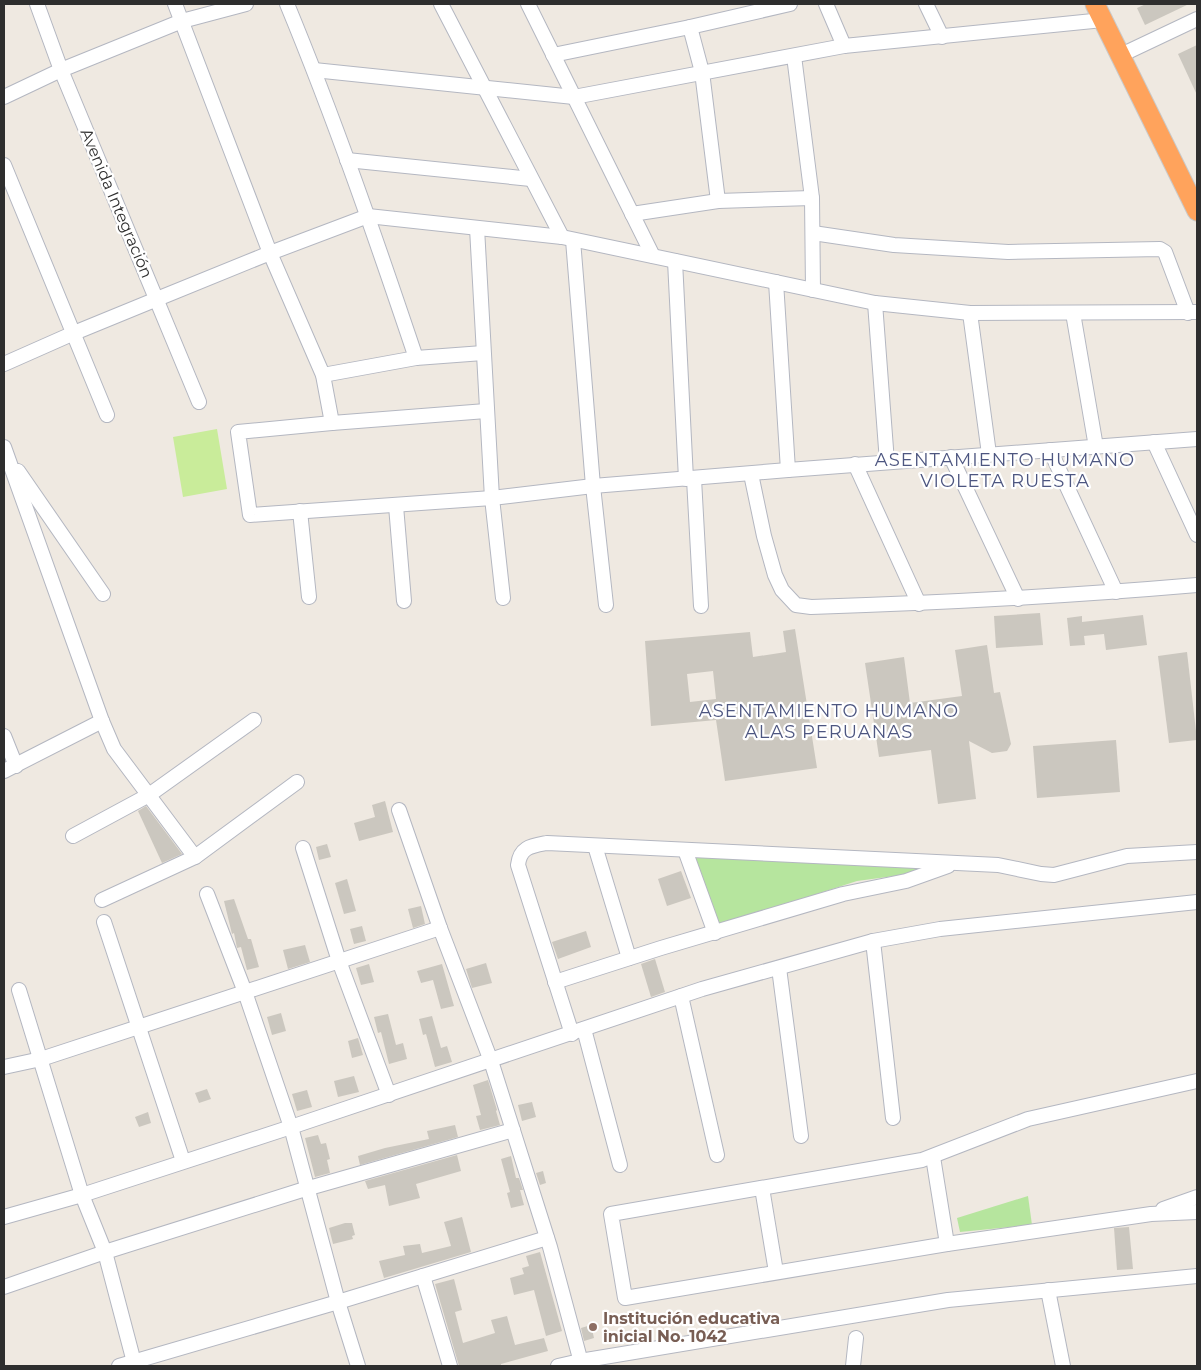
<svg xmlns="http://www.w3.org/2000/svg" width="1201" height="1370" font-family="Montserrat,sans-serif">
<rect width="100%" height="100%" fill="#efe9e1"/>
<!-- green -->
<g fill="#b6e59e">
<polygon points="693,857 916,868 917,873 857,881 718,926"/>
<polygon points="1028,1196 1032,1225 960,1232 957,1218"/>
</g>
<!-- pitch -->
<polygon fill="#c9ec9a" points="217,429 227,489 183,497 173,437"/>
<!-- building -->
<g fill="#cbc7bf" fill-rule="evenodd">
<polygon points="1146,4 1189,4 1145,25 1137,8"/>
<polygon points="1197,45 1197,95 1178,54"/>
<polygon points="1040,613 1043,645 996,648 994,616"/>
<polygon points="1143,615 1147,645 1106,650 1104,634 1084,636 1085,645 1070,646 1067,618 1082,616 1082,622"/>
<path d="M795,629L817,768L725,781L716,720L651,726L645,641L750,632L753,657L786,652L783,631ZM713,671L716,699L690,702L687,674Z"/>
<polygon points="987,645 994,693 1000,692 1011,744 1007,751 992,753 969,741 976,799 938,804 931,750 879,757 865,663 904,657 910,703 962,696 955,650"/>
<polygon points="1187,652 1197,740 1169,743 1158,656"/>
<polygon points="1116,740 1120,792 1037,798 1033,746"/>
<polygon points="385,801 393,832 359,841 354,823 375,817 372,805"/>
<polygon points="146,806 182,854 162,863 138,811"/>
<polygon points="327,844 331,857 319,860 316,847"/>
<polygon points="681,871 691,898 667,906 658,879"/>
<polygon points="347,879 356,911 344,914 335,883"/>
<polygon points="234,899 248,939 251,939 259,967 247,970 241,947 237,948 234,933 232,934 224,901"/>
<polygon points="421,906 425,924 413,928 408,909"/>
<polygon points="362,926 366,941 354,944 350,929"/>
<polygon points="586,931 591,947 558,959 552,942"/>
<polygon points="305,945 310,962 288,969 283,950"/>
<polygon points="655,959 665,992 651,997 641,964"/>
<polygon points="486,963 492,983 472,988 466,969"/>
<polygon points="369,964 374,982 361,985 356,968"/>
<polygon points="442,964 454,1006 441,1009 433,980 421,983 417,971"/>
<polygon points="281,1013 286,1031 272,1035 267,1017"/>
<polygon points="388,1014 396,1045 403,1043 407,1059 389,1064 381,1032 378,1033 374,1017"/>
<polygon points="432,1016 441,1048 447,1046 452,1062 435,1067 426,1034 423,1035 419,1019"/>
<polygon points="358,1038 363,1055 352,1058 348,1041"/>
<polygon points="354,1076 359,1092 338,1097 334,1081"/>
<polygon points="488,1080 497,1110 496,1111 500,1125 480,1130 476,1116 481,1115 473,1085"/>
<polygon points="207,1089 211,1099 199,1103 195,1093"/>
<polygon points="307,1090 312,1107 297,1111 292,1094"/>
<polygon points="532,1102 536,1117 522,1121 518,1105"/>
<polygon points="148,1112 151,1123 139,1127 135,1117"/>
<polygon points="455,1125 458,1137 360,1165 358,1156 385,1148 429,1139 427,1131"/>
<polygon points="318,1135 321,1144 326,1143 330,1159 327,1160 330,1173 315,1177 305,1138"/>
<polygon points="457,1155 461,1171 416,1184 420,1198 389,1206 385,1185 368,1189 365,1181"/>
<polygon points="511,1156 516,1178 519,1178 523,1190 520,1190 524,1205 511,1208 507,1193 510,1192 501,1159"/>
<polygon points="543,1171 546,1183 540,1185 536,1173"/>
<polygon points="462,1217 471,1252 384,1278 379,1261 405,1255 403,1246 420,1244 422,1253 451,1246 444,1222"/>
<polygon points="345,1223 352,1223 355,1235 352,1236 353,1239 333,1244 329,1228"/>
<polygon points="1129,1227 1133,1269 1117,1270 1114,1228"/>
<polygon points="540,1252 562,1331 546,1336 534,1290 514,1295 510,1278 524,1274 522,1268 529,1266 526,1256"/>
<polygon points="454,1279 462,1310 455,1312 463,1343 495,1333 491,1320 507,1316 515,1345 544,1338 548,1351 501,1364 501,1366 459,1366 435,1284"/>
<polygon points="591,1325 594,1338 584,1341 581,1328"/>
</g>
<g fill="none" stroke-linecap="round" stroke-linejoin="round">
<defs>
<g id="minor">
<polyline points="37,4 61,70 199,402"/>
<polyline points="175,4 270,253 323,375 332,423"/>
<path d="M287,4C335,120 376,239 416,358"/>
<polyline points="441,4 562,237"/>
<polyline points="528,4 653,256"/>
<polyline points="826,4 844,46"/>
<polyline points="926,4 942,37"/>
<polyline points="690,27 702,72 718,201"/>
<polyline points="553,55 690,27 790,4"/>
<polyline points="1121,55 1197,19"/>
<polyline points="794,56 812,198 813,290"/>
<polyline points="314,70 574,97 844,46 1103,20"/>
<polyline points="4,97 61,70 182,21 246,4"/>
<polyline points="347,160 531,179"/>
<polyline points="4,165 107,415"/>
<polyline points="632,214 718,201 812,198"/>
<polyline points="477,228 492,498 503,598"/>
<polyline points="813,233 894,245 1008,252 1160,249 1165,252 1188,313"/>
<polyline points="573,240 593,486 606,605"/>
<polyline points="675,261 686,479"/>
<polyline points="776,282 788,470"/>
<polyline points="875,303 887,462"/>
<polyline points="970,313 989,454"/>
<polyline points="1073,313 1096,447"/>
<polyline points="4,364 74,333 157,299 270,253 368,216 562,237 875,303 970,313 1197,312"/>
<polyline points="323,375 416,358 483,353"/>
<polyline points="486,411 332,423 238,432 250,515 492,498 593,486 788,470 1197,439"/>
<polyline points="1154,442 1197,535"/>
<polyline points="4,447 102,721 114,749 195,857"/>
<polyline points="1050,450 1116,592"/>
<polyline points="951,457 1018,599"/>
<polyline points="855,464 919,604"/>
<polyline points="18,471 103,594"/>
<path d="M751,474L764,536L775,575L782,590L796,605L811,607C940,603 1069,596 1197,585"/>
<polyline points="694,479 701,606"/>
<polyline points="396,506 404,601"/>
<polyline points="300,511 309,597"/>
<polyline points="4,736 16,766"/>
<polyline points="4,771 102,721"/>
<polyline points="399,810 440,928 491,1061 550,1247 582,1366"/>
<polyline points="73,836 149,795 254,720"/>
<polyline points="595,846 629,958"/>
<polyline points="303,848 339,961 389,1095"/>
<polyline points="685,850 715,933"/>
<polyline points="207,894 245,992 291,1127 338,1302 358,1366"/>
<polyline points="102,900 195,857 297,782"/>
<polyline points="104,922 183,1161"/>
<polyline points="873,941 893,1118"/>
<polyline points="779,968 801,1136"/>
<polyline points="555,982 661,948 843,894 906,881 948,866"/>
<polyline points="19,990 82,1195 105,1252 135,1366"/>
<polyline points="681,996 717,1155"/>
<polyline points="584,1029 620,1165"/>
<path d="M572,1034L518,865C520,847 531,846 547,843L998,865L1041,874L1054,875L1127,856L1197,852"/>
<polyline points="4,1067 41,1059 440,928"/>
<polyline points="1197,1081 1028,1119 922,1160 611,1214 625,1298 947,1244 1151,1214 1197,1212"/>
<polyline points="933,1157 947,1244"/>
<polyline points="762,1188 776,1272"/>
<polyline points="1163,1209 1197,1197"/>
<polyline points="4,1217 82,1195 291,1127 702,989 873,941 940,929 1197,902"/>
<polyline points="423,1276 450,1366"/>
<polyline points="4,1287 105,1252 302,1190 513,1130"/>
<polyline points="1048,1290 1063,1366"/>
<polyline points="119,1366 338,1302 547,1238"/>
<polyline points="558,1366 580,1361 948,1300 1197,1276"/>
<polyline points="853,1366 856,1338"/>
</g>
<polyline id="highway" points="1095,4 1197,211"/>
</defs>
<!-- minor casing -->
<use href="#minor" stroke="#b4b7c1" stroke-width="16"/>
<!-- highway casing -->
<use href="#highway" stroke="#c9c9c9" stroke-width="21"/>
<!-- minor -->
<use href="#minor" stroke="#fff" stroke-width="14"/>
<!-- highway -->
<use href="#highway" stroke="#ffa35c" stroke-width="19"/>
</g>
<!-- markers -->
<circle fill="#8d6e63" stroke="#fff" stroke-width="2" cx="593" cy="1327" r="5"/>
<g text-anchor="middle" stroke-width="4.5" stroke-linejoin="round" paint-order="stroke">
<!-- street labels -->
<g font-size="16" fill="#2e2e2e" stroke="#fff">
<text transform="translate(117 203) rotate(67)" y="6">Avenida Integración</text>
</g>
<!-- education labels -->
<g font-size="16" font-weight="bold" fill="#785e54" stroke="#fff" text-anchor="start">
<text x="603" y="1324">Institución educativa<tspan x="603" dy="18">inicial No. 1042</tspan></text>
</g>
<!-- neighbourhood labels -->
<g font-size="18" letter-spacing="1" fill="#4d5680" stroke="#fff">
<text x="1005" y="466">ASENTAMIENTO HUMANO<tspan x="1005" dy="21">VIOLETA RUESTA</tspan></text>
<text x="829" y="717">ASENTAMIENTO HUMANO<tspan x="829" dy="21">ALAS PERUANAS</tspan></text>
</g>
</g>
<!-- border -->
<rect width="1201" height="1370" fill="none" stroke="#2e2e2e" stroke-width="10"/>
</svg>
